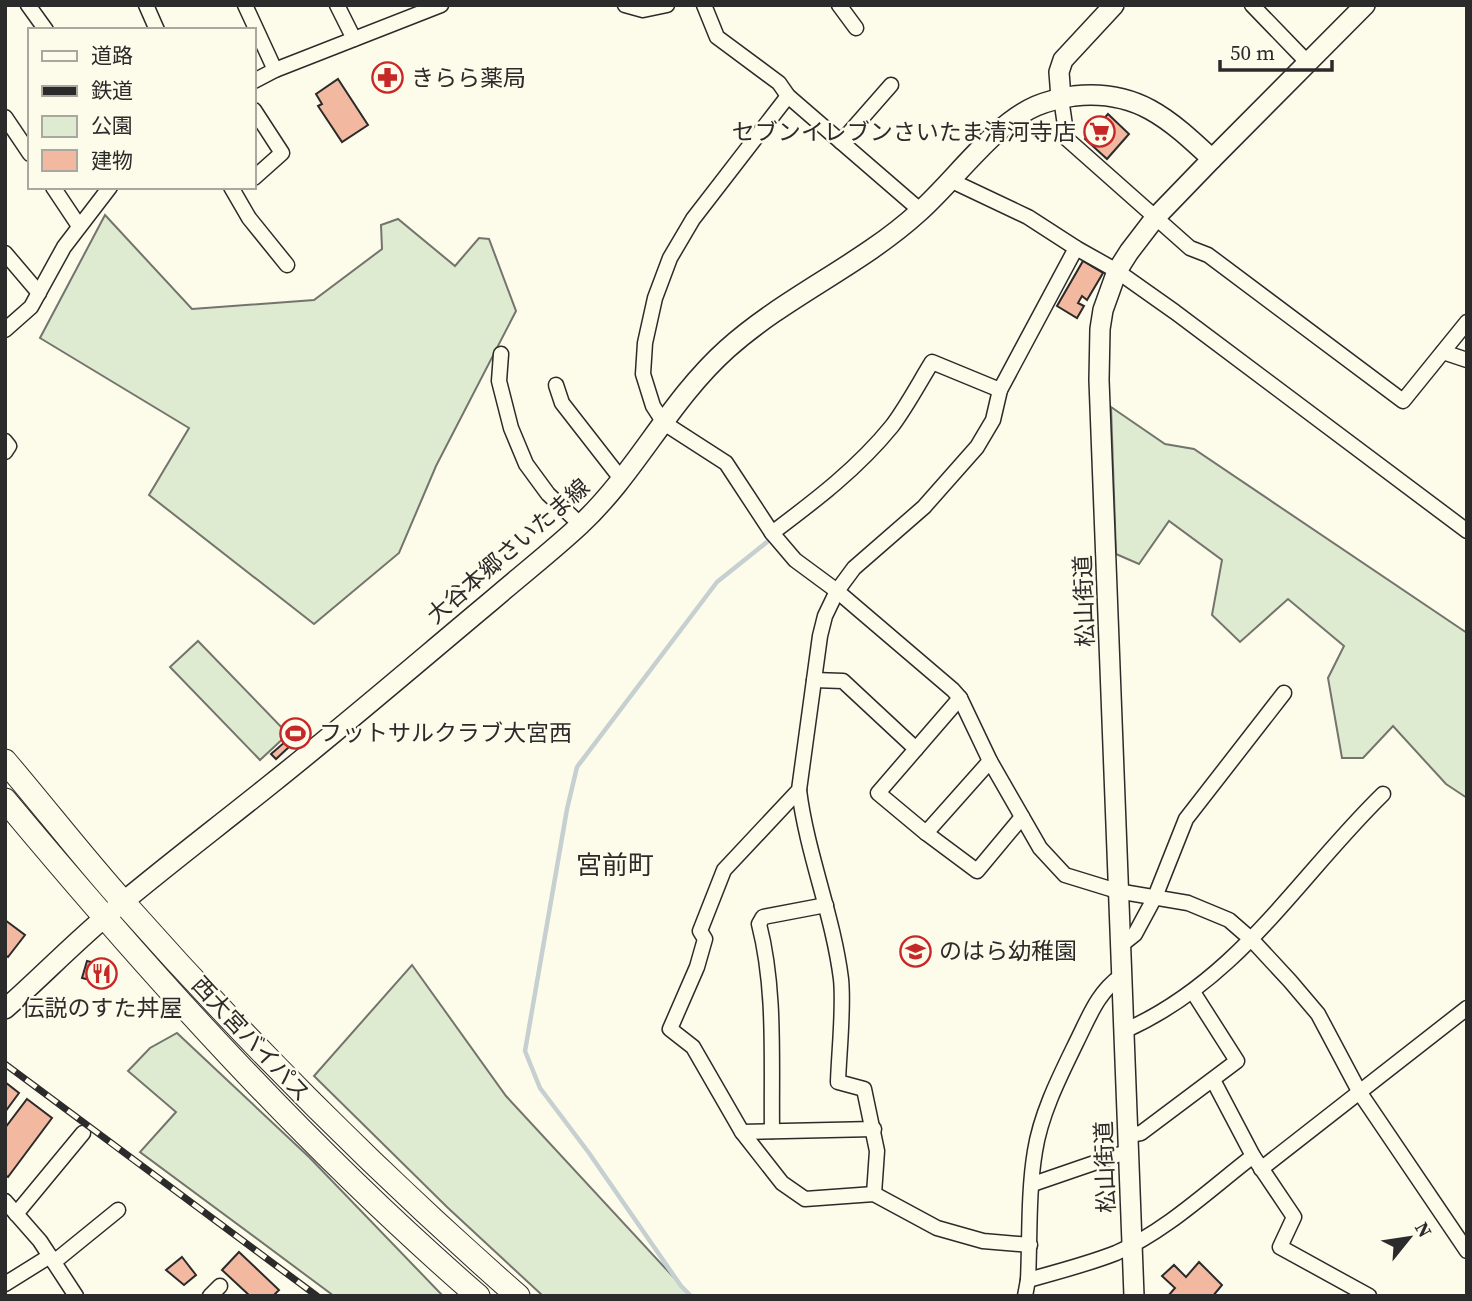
<svg xmlns="http://www.w3.org/2000/svg" width="1472" height="1301" font-family="'Source Serif 4','Noto Sans JP',serif">
<rect width="100%" height="100%" fill="#fdfbea"/>
<!-- green -->
<g fill="#deebd1" stroke="#74746e" stroke-width="2">
<polygon points="105,215 192,309 314,300 382,249 381,225 398,219 455,266 479,238 489,239 516,311 436,466 399,553 314,624 149,495 189,428 40,338"/>
<polygon points="1111,407 1165,444 1194,449 1467,633 1467,798 1446,784 1393,726 1363,758 1342,758 1328,678 1344,646 1288,599 1240,642 1212,615 1222,560 1169,521 1139,564 1116,554"/>
<polygon points="198,641 288,734 260,760 170,667"/>
<polygon points="412,965 506,1096 691,1296 543,1296 447,1207 314,1076"/>
<polygon points="177,1033 309,1157 443,1296 334,1296 140,1152 176,1112 128,1071 150,1048"/>
</g>
<g fill="none" stroke-linecap="round" stroke-linejoin="round">
<!-- stream -->
<g stroke="#c7d0d0" stroke-width="4.5">
<polyline points="811,511 832,495"/>
<polyline points="691,1296 681,1286 589,1153 540,1088 525,1051 567,809 577,767 717,582 767,542"/>
</g>
</g>
<!-- building -->
<g fill="#f2b8a0" stroke="#2b2b2b" stroke-width="2">
<polygon points="385,65 401,81 390,91 375,75"/>
<polygon points="338,79 368,125 342,142 318,106 322,104 316,94"/>
<polygon points="1108,114 1129,134 1107,159 1085,139"/>
<polygon points="1083,261 1103,273 1087,300 1082,296 1078,303 1084,306 1077,318 1057,306"/>
<polygon points="292,721 303,734 276,759 271,754 293,735 286,727"/>
<polygon points="5,920 25,935 8,957 5,955"/>
<polygon points="87,961 115,968 111,985 82,978"/>
<polygon points="5,1082 19,1093 5,1112"/>
<polygon points="27,1099 52,1118 8,1177 5,1175 5,1128"/>
<polygon points="239,1252 279,1290 273,1296 250,1296 222,1270"/>
<polygon points="182,1257 196,1275 184,1285 166,1270"/>
<polygon points="1199,1262 1222,1285 1213,1296 1168,1296 1175,1288 1162,1276 1174,1265 1186,1277"/>
</g>
<g fill="none" stroke-linecap="round" stroke-linejoin="round">
<defs>
<g id="minor">
<polyline points="28,5 46,30"/>
<polyline points="146,5 157,30"/>
<polyline points="245,5 275,70"/>
<polyline points="337,5 354,39"/>
<polyline points="625,5 643,10 667,5"/>
<polyline points="704,5 717,37 779,83 788,96 921,211"/>
<polyline points="839,5 856,28"/>
<polyline points="1252,5 1309,64"/>
<polyline points="254,81 275,70 441,5"/>
<polyline points="788,96 693,219 670,258 655,298 645,343 643,374 653,406 664,423 726,463 772,533 795,560 837,591 953,690 960,698 990,761 1040,848 1065,875 1117,891 1188,903 1229,920 1252,940 1290,981 1318,1014 1360,1093 1467,1251"/>
<polyline points="1061,98 1067,139 1190,248 1208,255 1403,401 1467,322"/>
<polyline points="254,110 282,153 254,178"/>
<polyline points="5,117 30,154"/>
<polyline points="841,142 891,85"/>
<polyline points="952,181 1028,217 1076,248 1117,271 1175,312 1467,531"/>
<polyline points="53,187 79,226"/>
<polyline points="231,187 249,218 287,265"/>
<polyline points="5,253 39,293"/>
<polyline points="5,330 31,307 64,247 110,187"/>
<polyline points="1443,352 1467,360"/>
<polyline points="501,354 499,381 511,428 526,464 548,494 581,525"/>
<polyline points="556,385 562,403 622,480"/>
<polyline points="5,441 9,446 5,452"/>
<path d="M772,533C816,500 858,468 892,426C907,406 919,383 932,362L1000,390"/>
<polyline points="814,680 843,681 916,749"/>
<polyline points="960,698 878,793 926,833 990,761"/>
<path d="M799,790C807,854 833,915 841,979C844,1008 839,1051 838,1082L864,1089L877,1151L874,1194"/>
<polyline points="926,833 977,871 1022,817"/>
<polyline points="1120,946 1135,934 1155,897 1186,819 1284,693"/>
<path d="M1124,1031C1239,980 1297,878 1383,794"/>
<polyline points="1213,1080 1253,1156 1294,1217 1280,1247 1369,1296"/>
<path d="M772,1131C771,1062 776,990 759,924L763,917L826,905"/>
<polyline points="742,1132 874,1129"/>
<polyline points="1129,1135 1141,1133 1237,1061 1193,992"/>
<polyline points="1261,1169 1467,1008"/>
<polyline points="1033,1184 1129,1151"/>
<polyline points="5,1201 40,1241 76,1296"/>
<polyline points="16,1214 83,1133"/>
<polyline points="1030,1245 983,1241 937,1228 874,1194 805,1199 782,1183 742,1132 693,1047 670,1029 697,967 705,939 700,931 724,870 799,790 820,636 825,616 837,591 854,568 924,507 977,447 993,420 1000,390 1076,248"/>
<polyline points="54,1262 118,1210"/>
<path d="M1028,1280C1057,1272 1088,1264 1116,1253C1166,1231 1209,1190 1253,1156"/>
<polyline points="5,1284 50,1256"/>
<polyline points="210,1296 220,1286"/>
<path d="M1025,1296L1028,1280C1030,1238 1028,1193 1035,1151C1041,1113 1060,1076 1077,1041C1089,1017 1098,992 1121,976"/>
</g>
<g id="secondary">
<polyline points="1061,98 1059,72 1063,60 1114,5"/>
<path d="M5,1009C39,979 70,947 104,918C158,872 215,829 271,784C345,725 417,663 490,602C520,576 551,552 580,525C636,473 669,401 727,349C786,296 861,265 919,212C955,180 993,125 1036,106C1048,101 1061,98 1074,96C1137,89 1169,119 1212,159"/>
<polyline points="1134,1296 1099,380 1100,329 1103,310 1117,271 1129,252 1155,218 1212,159 1365,5"/>
</g>
<g id="trunk">
<path d="M5,761C45,808 83,857 124,903C247,1042 378,1173 518,1296"/>
<path d="M5,800C151,975 305,1146 478,1296"/>
</g>
</defs>
<!-- minor casing -->
<use href="#minor" stroke="#2b2b2b" stroke-width="17"/>
<!-- secondary casing -->
<use href="#secondary" stroke="#2b2b2b" stroke-width="22"/>
<!-- trunk casing -->
<use href="#trunk" stroke="#2b2b2b" stroke-width="25"/>
<!-- minor -->
<use href="#minor" stroke="#fdfbea" stroke-width="14"/>
<!-- secondary -->
<use href="#secondary" stroke="#fdfbea" stroke-width="19"/>
<!-- trunk -->
<use href="#trunk" stroke="#fdfbea" stroke-width="23"/>
<defs>
<polyline id="rail" points="5,1064 317,1296"/>
</defs>
<!-- rail casing -->
<use href="#rail" stroke="#2b2b2b" stroke-width="7"/>
<!-- rail -->
<use href="#rail" stroke="#fdfbea" stroke-width="4.5" stroke-dasharray="13" stroke-linecap="butt"/>
</g>
<!-- icons -->
<defs>
<symbol id="pharmacy-ring" viewBox="-11 -11 22 22"><circle r="9.5" fill="#fdfbea" stroke="#c62828" stroke-width="1.5"/><path d="M-2-6h4v4h4v4h-4v4h-4v-4h-4v-4h4Z" fill="#c62828"/></symbol>
<symbol id="supermarket-ring" viewBox="-11 -11 22 22"><circle r="9.5" fill="#fdfbea" stroke="#c62828" stroke-width="1.5"/><path d="M-6-5.5h2.5l.6 2H6L4.5 2H-2.5L-4.4-4H-6ZM-1.5 3.2a1.3 1.3 0 1 0 .1 0ZM3 3.2a1.3 1.3 0 1 0 .1 0Z" fill="#c62828"/></symbol>
<symbol id="stadium-ring" viewBox="-11 -11 22 22"><circle r="9.5" fill="#fdfbea" stroke="#c62828" stroke-width="1.5"/><path d="M0-5a6.5 5 0 1 0 0 10a6.5 5 0 1 0 0-10ZM-3.5-1.8h7v3.6h-7Z" fill="#c62828"/></symbol>
<symbol id="school-ring" viewBox="-11 -11 22 22"><circle r="9.5" fill="#fdfbea" stroke="#c62828" stroke-width="1.5"/><path d="M0-5L7-2L0 1L-7-2ZM-4 1L0 2.5L4 1V4Q0 6-4 4Z" fill="#c62828"/></symbol>
<symbol id="restaurant-ring" viewBox="-11 -11 22 22"><circle r="9.5" fill="#fdfbea" stroke="#c62828" stroke-width="1.5"/><path d="M-5-6h1v4h1v-4h1v4h1v-4h1v5L-1.5 .5V6h-2V.5L-5-1ZM5-6V6H3V1.5H1.5Q1.5-4 5-6Z" fill="#c62828"/></symbol>
</defs>
<g fill-rule="evenodd">
<use href="#pharmacy-ring" x="370" y="60" width="35" height="35"/>
<use href="#supermarket-ring" x="1082" y="114" width="35" height="35"/>
<use href="#stadium-ring" x="278" y="716" width="35" height="35"/>
<use href="#school-ring" x="898" y="934" width="35" height="35"/>
<use href="#restaurant-ring" x="84" y="956" width="35" height="35"/>
</g>
<g text-anchor="middle" stroke-width="5" stroke-linejoin="round" paint-order="stroke">
<!-- poi labels -->
<g font-size="23" fill="#2b2b2b" stroke="#fdfbea" text-anchor="start">
<text x="411" y="86">きらら薬局</text>
<text x="1076" y="140" text-anchor="end">セブンイレブンさいたま清河寺店</text>
<text x="319" y="741">フットサルクラブ大宮西</text>
<text x="939" y="959">のはら幼稚園</text>
<text x="102" y="1016" text-anchor="middle">伝説のすた丼屋</text>
</g>
<!-- street labels -->
<g font-size="23" fill="#2b2b2b" stroke="#fdfbea">
<text transform="translate(508 551) rotate(-41)" y="8">大谷本郷さいたま線</text>
<text transform="translate(1084 601) rotate(-92)" y="8">松山街道</text>
<text transform="translate(251 1039) rotate(47)" y="8">西大宮バイパス</text>
<text transform="translate(1105 1167) rotate(-92)" y="8">松山街道</text>
</g>
<!-- quarter labels -->
<g font-size="26" fill="#2b2b2b" stroke="#fdfbea">
<text x="615" y="874">宮前町</text>
</g>
</g>
<!-- border -->
<rect width="1472" height="1301" fill="none" stroke="#2b2b2b" stroke-width="14"/>
<!-- legend -->
<rect x="28" y="28" width="228" height="161" fill="#fdfbea" stroke="#a9a89e" stroke-width="2"/>
<rect x="42" y="51" width="35" height="10" fill="#fdfbea" stroke="#a9a89e" stroke-width="2"/>
<text x="91" y="63" font-size="21" fill="#2b2b2b">道路</text>
<rect x="42" y="86" width="35" height="10" fill="#2b2b2b" stroke="#a9a89e" stroke-width="2"/>
<text x="91" y="98" font-size="21" fill="#2b2b2b">鉄道</text>
<rect x="42" y="116" width="35" height="21" fill="#deebd1" stroke="#a9a89e" stroke-width="2"/>
<text x="91" y="133" font-size="21" fill="#2b2b2b">公園</text>
<rect x="42" y="150" width="35" height="21" fill="#f2b8a0" stroke="#a9a89e" stroke-width="2"/>
<text x="91" y="168" font-size="21" fill="#2b2b2b">建物</text>
<!-- north arrow -->
<g transform="translate(1409 1238) rotate(60)" stroke="#fdfbea" stroke-width="5" paint-order="stroke">
<path d="M0-5L12 26L0 18L-12 26Z" fill="#2b2b2b"/>
<text y="-10" font-size="19" font-weight="bold" text-anchor="middle" fill="#2b2b2b">N</text>
</g>
<!-- scale -->
<path d="M1220 60v10h112v-10" fill="none" stroke="#2b2b2b" stroke-width="3.5"/>
<text x="1230" y="60" font-size="21" fill="#2b2b2b" stroke="#fdfbea" stroke-width="5" paint-order="stroke">50 m</text>
</svg>
